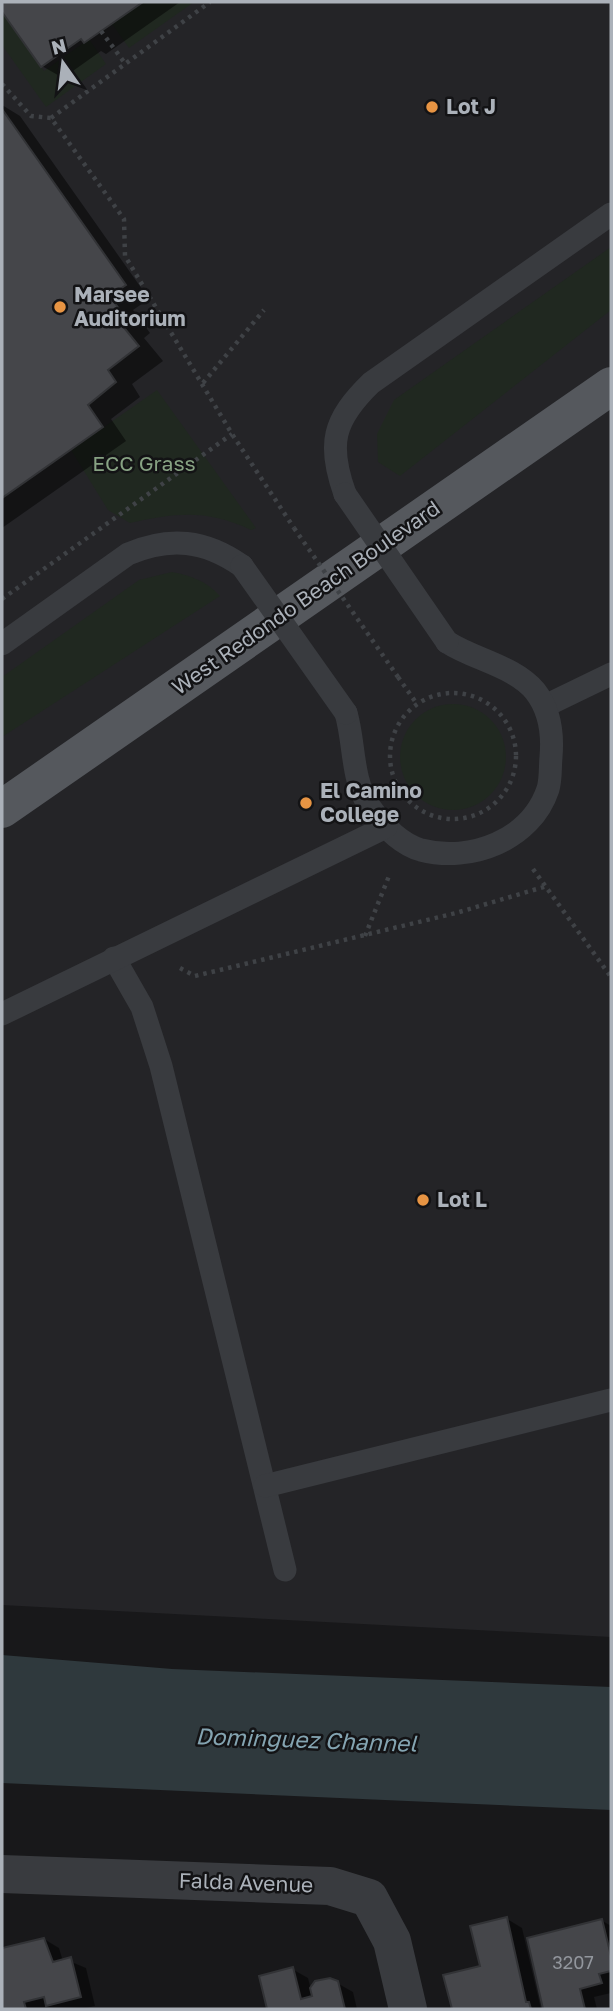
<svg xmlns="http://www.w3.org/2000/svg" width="613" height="2011" font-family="'Golos Text',sans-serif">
<rect width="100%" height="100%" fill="#18181a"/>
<!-- built -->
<polygon fill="#242427" points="2,2 611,2 611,1637 2,1605"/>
<!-- green -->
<g fill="#202820">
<polygon points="143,2 194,2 129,48 112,24"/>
<polygon points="2,11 44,71 89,39 106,64 46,107 2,45"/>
<polygon points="611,247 611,310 400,476 378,462 377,434 394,400"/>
<path d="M157,390L256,528L251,530C206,509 177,513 130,523L108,510L71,450Z"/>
<path d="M172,572C192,576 206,581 220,596L2,737V677L139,580Z"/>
<circle cx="453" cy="757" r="53"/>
</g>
<!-- water -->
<polygon fill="#2f393d" points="2,1655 172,1669 611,1687 611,1810 2,1783"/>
<!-- shadow -->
<g fill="#0007">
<polygon points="2,2 180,2 106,54 101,51 63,78 42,66 2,9"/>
<polygon points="2,105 20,116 149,299 133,310 150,333 144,338 163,361 132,384 140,397 111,419 126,441 2,528"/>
<polygon points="507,1919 522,1928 541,2009 453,2009 445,1977 482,1967"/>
<polygon points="601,1920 611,1926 611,1993 594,1997 597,2009 546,2009 529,1939"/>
<polygon points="44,1939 59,1948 62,1958 86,1968 95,2006 81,2009 2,2009 2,1945 8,1948"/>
<polygon points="292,1969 308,1978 311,1990 337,1983 353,1992 357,2009 269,2009 261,1977"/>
</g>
<!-- building -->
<g fill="#45464a" stroke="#323336" stroke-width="2">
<polygon points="2,2 143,2 84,43 81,39 41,67 2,12"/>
<polygon points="2,109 126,285 110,296 126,319 121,324 139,346 108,370 116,382 88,405 103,427 2,498"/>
<polygon points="507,1917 526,2002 529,2002 531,2009 452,2009 443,1975 480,1966 470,1926"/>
<polygon points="602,1919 611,1956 611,1971 599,1974 602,1983 580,1989 585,2009 543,2009 527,1938"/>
<polygon points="44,1938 53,1962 71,1957 81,1997 46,2006 44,1997 24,2002 26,2009 2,2009 2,1948"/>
<polygon points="293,1967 301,1999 312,1996 310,1988 315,1981 330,1978 338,1981 345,2009 267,2009 259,1976"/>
</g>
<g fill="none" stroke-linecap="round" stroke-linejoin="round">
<!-- path -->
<g stroke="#3f4246" stroke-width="4.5" stroke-dasharray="3.5 5" stroke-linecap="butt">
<polyline points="101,31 124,62"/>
<polyline points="2,84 31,116 51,118 124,219 125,256 232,434 294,528"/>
<polyline points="51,118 210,2"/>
<polyline points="203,383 264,310"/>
<polyline points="2,599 232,434"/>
<polyline points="398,677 417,704"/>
<circle cx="453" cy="756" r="63"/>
<polyline points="533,869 611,977"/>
<polyline points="365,936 389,876"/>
<polyline points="180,968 195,976 456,913 547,886"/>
</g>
<!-- service -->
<g stroke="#393b3f" stroke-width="23">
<path d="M345,494C327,444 333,420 371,383L611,214"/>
<path d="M2,644L128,554C170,536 205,540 242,566"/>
<polyline points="545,706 611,674"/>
<path d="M346,713C355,744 351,778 369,806C381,823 400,844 421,850C471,863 531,840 548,789C551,779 550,767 551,757C553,734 550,710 535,691C514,666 475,660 447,642"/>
<polyline points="114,958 142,1007 161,1066 285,1570"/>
<polyline points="2,1014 386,827"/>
<polyline points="265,1486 611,1400"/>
</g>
<!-- minor -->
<polyline stroke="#393b3f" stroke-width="38" points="2,1874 330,1886 369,1898 392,1941 408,2009"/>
<!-- primary -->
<polyline stroke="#55585d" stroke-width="38" points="2,809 611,386"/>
<!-- path-bridge -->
<polyline stroke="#3f4246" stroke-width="4.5" stroke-dasharray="3.5 5" stroke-linecap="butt" points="294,528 398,677"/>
<!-- service-bridge -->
<g stroke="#393b3f" stroke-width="23">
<polyline points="345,494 447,642"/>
<polyline points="242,566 346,713"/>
</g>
</g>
<!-- markers -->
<g fill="#e79443" stroke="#131315" stroke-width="2.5">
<circle cx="432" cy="107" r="7"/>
<circle cx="60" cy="307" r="7"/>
<circle cx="306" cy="803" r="7"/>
<circle cx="423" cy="1200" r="7"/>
</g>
<g text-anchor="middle" stroke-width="5" stroke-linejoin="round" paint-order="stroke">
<!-- number labels -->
<g font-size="18" fill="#92969d">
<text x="573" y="1969">3207</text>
</g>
<!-- poi labels -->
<g font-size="21" font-weight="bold" fill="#abb1b9" stroke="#131315" text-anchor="start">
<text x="446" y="114">Lot J</text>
<text x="74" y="302">Marsee<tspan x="74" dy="24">Auditorium</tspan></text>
<text x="320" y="798">El Camino<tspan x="320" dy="24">College</tspan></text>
<text x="437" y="1207">Lot L</text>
</g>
<!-- park labels -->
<g font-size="21" fill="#87a283" stroke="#131315">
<text x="144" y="471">ECC Grass</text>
</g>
<!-- street labels -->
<g font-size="21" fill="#abb1b9" stroke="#131315">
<text transform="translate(306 598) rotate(-35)" y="7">West Redondo Beach Boulevard</text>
<text transform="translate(246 1883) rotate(2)" y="7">Falda Avenue</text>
</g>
<!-- water labels -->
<g font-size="23" font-style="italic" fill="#84a4b1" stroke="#131315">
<text transform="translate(306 1740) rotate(2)" y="8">Dominguez Channel</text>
</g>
</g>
<!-- border -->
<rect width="613" height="2011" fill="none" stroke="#abb1b9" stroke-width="7"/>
<!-- north arrow -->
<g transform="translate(63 63) rotate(346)" stroke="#131315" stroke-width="5" paint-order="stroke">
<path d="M0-5L12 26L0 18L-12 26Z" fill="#abb1b9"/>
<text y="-10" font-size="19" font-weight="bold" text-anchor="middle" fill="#abb1b9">N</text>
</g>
</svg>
